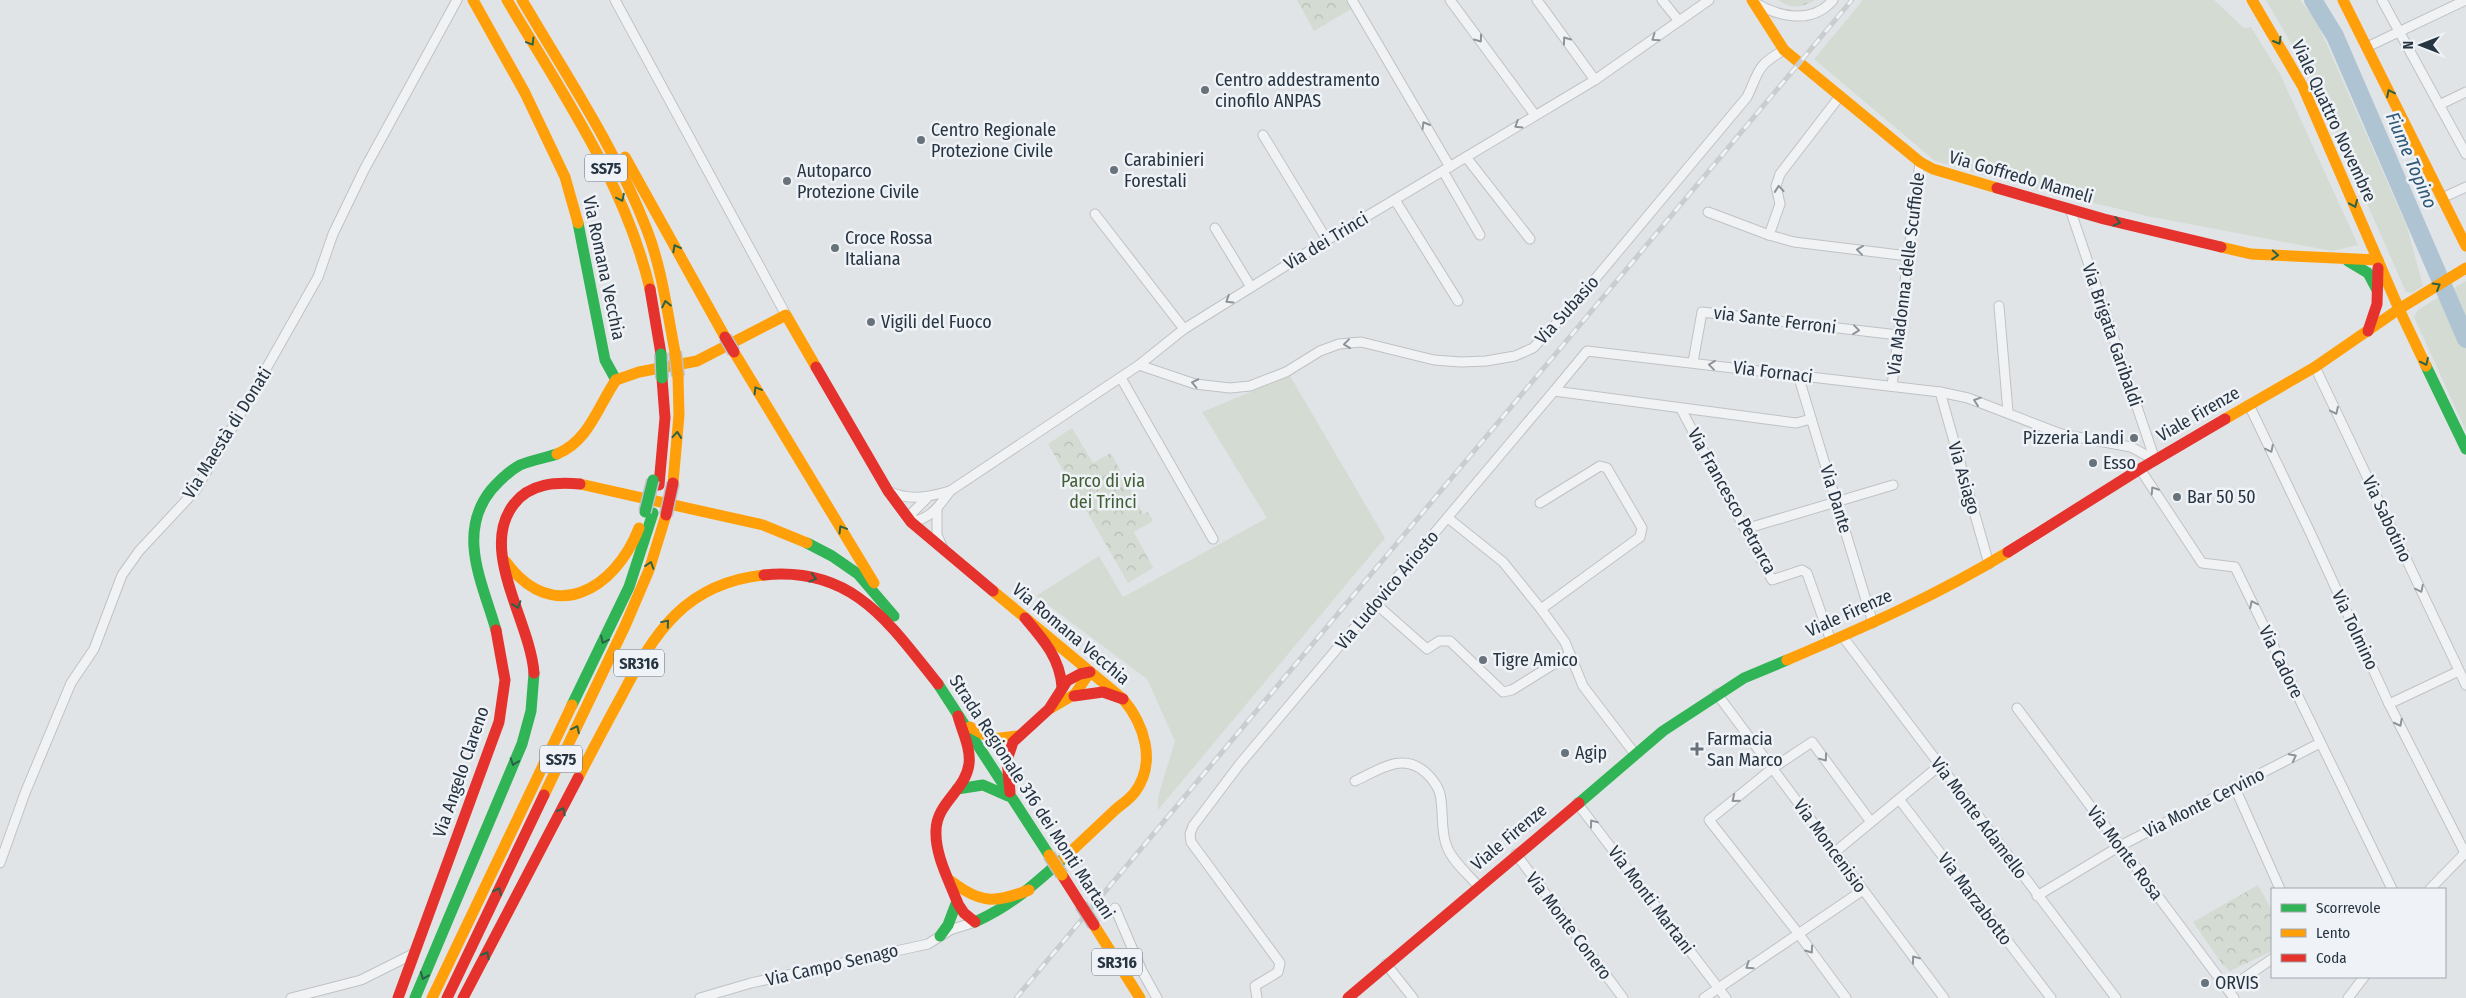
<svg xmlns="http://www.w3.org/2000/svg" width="2466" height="998" font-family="'Fira Sans Condensed',sans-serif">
<defs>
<pattern id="park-crowns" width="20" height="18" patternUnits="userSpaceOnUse" patternTransform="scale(1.25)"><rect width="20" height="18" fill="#d3dbd2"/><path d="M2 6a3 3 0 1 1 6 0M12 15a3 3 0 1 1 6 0" fill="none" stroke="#b5bdb6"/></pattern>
</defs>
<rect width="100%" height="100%" fill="#e1e4e7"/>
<!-- grass -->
<g fill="#d3dbd2">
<polygon points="1863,0 2214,0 2244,28 2251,27 2280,74 2358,245 2332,251 2147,216 2008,182 1935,161 1814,59"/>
<polygon points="2266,0 2300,0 2317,22 2407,227 2423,286 2412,293 2406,292 2313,81"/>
<polygon points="2466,281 2466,431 2414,317 2418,310"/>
<polygon points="1290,376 1385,538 1158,810 1158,797 1175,741 1147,679 1036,596 1099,556 1123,597 1267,518 1202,412"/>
</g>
<!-- park -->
<g fill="url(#park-crowns)">
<polygon points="1297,0 1352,0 1356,6 1314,31"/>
<path d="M1778,0H1815C1801,8 1791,9 1778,0Z"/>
<polygon points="1072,428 1093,463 1111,453 1143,514 1148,512 1153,521 1134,532 1153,568 1128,583 1048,444"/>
<polygon points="2258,885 2272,910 2272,951 2230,971 2223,965 2193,922"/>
</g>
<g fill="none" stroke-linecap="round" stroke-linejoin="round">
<!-- river -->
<polyline stroke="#aec4d3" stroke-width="18" points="2313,0 2335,36 2466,339"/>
<defs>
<g id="street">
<polyline points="615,0 786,315"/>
<polyline points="1352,0 1450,167"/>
<polyline points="1450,0 1535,115"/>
<polyline points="1537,0 1595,80"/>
<polyline points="1662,0 1679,21"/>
<polyline points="2382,0 2466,154"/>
<path d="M1754,2C1778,17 1812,25 1833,0"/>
<polyline points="2367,47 2466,0"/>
<polyline points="2439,105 2466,92"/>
<polyline points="1263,135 1327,240"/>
<polyline points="1466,157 1530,239"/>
<polyline points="1443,171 1480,235"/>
<polyline points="2442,198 2466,187"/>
<polyline points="1395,200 1458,301"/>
<polyline points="2070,209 2155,460"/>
<polyline points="1708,212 1769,235 1794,242 1908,256"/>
<polyline points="1095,214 1184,329"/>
<polyline points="1215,228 1251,287"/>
<polyline points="1769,235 1780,204 1776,186 1780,174 1840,96"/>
<polyline points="1999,306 2008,412"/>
<polyline points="1693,362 1702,312 1898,335"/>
<path d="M1139,365L1195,384L1230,388L1250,386L1286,372L1320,351L1339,344L1361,342L1434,360L1461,362L1486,361L1515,356L1533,348L1570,309L1747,97C1760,70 1756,66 1784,50"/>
<polyline points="2315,367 2466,685"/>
<polyline points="1798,375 1873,623"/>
<polyline points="1121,378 1213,539"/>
<polyline points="1892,386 1920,162"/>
<polyline points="1554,391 1587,351 1940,392 1968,398 2061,434 2131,447 2155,460"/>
<polyline points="1940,392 1989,564"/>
<polyline points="2249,405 2310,532 2389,704 2465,853"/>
<polyline points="1681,409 1772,580 1802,570 1807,573 1831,641"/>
<polyline points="2140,469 2202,563 2235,567 2392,889"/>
<path d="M890,492C911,501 928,497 950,491L1139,365L1184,329L1327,240L1595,80L1709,0"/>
<path d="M927,498L912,513L911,522C931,519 939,506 950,491"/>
<polyline points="1540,503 1600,466 1607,468 1642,528 1640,537 1541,609"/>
<polyline points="937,510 937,535 942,546"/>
<polyline points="1448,518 1503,562 1541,609 1565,642 1583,686 1635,754"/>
<polyline points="1745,529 1893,485"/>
<polyline points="1376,604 1427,649 1439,641 1450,641 1503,692 1512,690 1570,654"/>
<polyline points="1843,637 2116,998"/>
<polyline points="1717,694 1944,998"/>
<polyline points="2389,704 2459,671"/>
<polyline points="2017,708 2234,998"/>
<path d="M1355,781C1379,770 1402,752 1425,772C1431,777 1438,786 1440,794C1444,812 1440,830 1447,847C1453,862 1468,874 1478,886"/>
<polyline points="2235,788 2280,889"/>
<polyline points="1899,799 2051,998"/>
<polyline points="1577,803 1726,998"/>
<polyline points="1835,852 1939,766"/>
<polyline points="1516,854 1623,998"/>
<polyline points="0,863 25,793 71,683 94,649 122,575 139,551 195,491 241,413 318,277 333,234 364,170 457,0"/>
<polyline points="2430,889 2466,852"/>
<polyline points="2037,896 2120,846 2320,743"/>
<polyline points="1115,908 1142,971 1157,998"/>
<polyline points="1386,964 1413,998"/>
<polyline points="2228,989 2272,959"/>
<polyline points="291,998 361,980 413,954"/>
<polyline points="700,998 751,983 928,944 950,930 975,922"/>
<polyline points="1257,998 1255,986 1278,972 1280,963 1191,842 1190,834 1193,826 1239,765 1554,391 1796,423 1811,419"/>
<polyline points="1704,998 1863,890"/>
<polyline points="1846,998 1798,933 1709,820 1773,768 1812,742 1871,822"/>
<polyline points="2348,998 2364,977"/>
</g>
</defs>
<!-- street casing -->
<use href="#street" stroke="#bfc2c5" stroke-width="11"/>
<!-- street -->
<use href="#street" stroke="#f1f2f3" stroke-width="9"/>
<!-- fast -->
<g stroke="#30b455" stroke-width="11">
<polyline points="578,223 605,360 616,380"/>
<polyline points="2348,261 2368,273 2377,290"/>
<polyline points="2426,366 2466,449"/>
<polyline points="807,543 832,556 858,574 894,616"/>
<path d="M496,630C483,584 456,534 491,490C499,481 509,471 520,465C532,460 545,458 557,454"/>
<polyline points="938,684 1049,855"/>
<polyline points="572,705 629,587 653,513"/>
<polyline points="957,789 983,785 1008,796"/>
<polyline points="1579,803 1663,731 1744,678 1787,660"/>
<path d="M975,922C1011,906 1035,884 1064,858"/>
<polyline points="940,936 948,925 957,901"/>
<polyline points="415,998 522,744 531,711 534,673"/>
</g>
<!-- slow -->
<g stroke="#ff9f0a" stroke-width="11">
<polyline points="473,0 525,93 565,177 578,223"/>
<path d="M507,0C562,93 625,183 650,289"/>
<path d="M522,0C566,75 616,149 647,230C662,269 667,311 675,352"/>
<polyline points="1752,0 1784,50 1920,162 1933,169 1997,188"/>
<polyline points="2252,0 2303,87 2399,309 2426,366"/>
<polyline points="2343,0 2466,246"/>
<polyline points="625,157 725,337"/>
<polyline points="2221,247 2251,254 2378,260"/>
<polyline points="734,352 874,583"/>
<polyline points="616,380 639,372 697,361 786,315 816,367"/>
<polyline points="2225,419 2315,367 2399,309 2466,268"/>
<path d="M557,454C589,441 598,406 616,380"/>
<polyline points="673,483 679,415 678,376"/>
<polyline points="580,484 763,525 807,543"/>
<path d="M506,562C553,626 615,590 639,528"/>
<path d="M993,591L1123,699C1144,724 1157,762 1135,792C1130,799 1122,804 1115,810C1098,826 1081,842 1064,858"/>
<path d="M1787,660C1862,628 1938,595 2008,552"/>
<polyline points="1051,708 1075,694 1090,672"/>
<polyline points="970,727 992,739 1017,736"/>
<path d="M578,778C592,751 606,724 621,697C654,633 685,583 764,575"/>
<polyline points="544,795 625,626 649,570 666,515"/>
<path d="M951,881C981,904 995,903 1029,890"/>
<polyline points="1094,925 1140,998"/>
<polyline points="432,998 572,705"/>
</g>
<!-- jam -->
<g stroke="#e5322d" stroke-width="11">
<polyline points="1997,188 2104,219 2221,247"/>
<polyline points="650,289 661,354"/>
<polyline points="2368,331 2377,304 2378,268"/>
<polyline points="816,367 888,491 911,522 993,591"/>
<polyline points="659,485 665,418 662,378"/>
<polyline points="2008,552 2140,469 2225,419"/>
<path d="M764,575C853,566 889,623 938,684"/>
<path d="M1025,618C1043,639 1060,658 1062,687"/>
<path d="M534,673C530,620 478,550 514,504C530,483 556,482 580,484"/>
<polyline points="1074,696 1103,692 1123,699"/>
<path d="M958,716C962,731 971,748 969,764C966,790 936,803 936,831C935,856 950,882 958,904L964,913L975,922"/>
<polyline points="1010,792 1007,760 1013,742 1049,709 1067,681 1080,674 1090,672"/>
<polyline points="1062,875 1081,905"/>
<polyline points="398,998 499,722 505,680 496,630"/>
<polyline points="447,998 544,795"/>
<polyline points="463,998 578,778"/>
<polyline points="1348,998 1579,803"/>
</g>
<defs>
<polyline id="rail" points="1016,998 1852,0"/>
</defs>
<!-- rail casing -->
<use href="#rail" stroke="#caccce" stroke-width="5"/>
<!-- rail -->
<use href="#rail" stroke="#eff3f7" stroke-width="3" stroke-dasharray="9" stroke-linecap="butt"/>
<defs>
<g id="fast-bridge">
<polyline points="661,354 662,378"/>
<polyline points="645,512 653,480"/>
</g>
<g id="slow-bridge">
<polyline points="675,352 678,376"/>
<polyline points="1049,855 1062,875"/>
</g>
<g id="jam-bridge">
<polyline points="725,337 734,352"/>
<polyline points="666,515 673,483"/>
<polyline points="1081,905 1094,925"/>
</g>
</defs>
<!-- fast-bridge casing -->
<use href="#fast-bridge" stroke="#bec1c5" stroke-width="14" stroke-linecap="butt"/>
<!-- slow-bridge casing -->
<use href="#slow-bridge" stroke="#bec1c5" stroke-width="14" stroke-linecap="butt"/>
<!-- jam-bridge casing -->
<use href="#jam-bridge" stroke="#bec1c5" stroke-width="14" stroke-linecap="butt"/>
<!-- fast-bridge -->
<use href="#fast-bridge" stroke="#30b455" stroke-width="11"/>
<!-- slow-bridge -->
<use href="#slow-bridge" stroke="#ff9f0a" stroke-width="11"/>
<!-- jam-bridge -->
<use href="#jam-bridge" stroke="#e5322d" stroke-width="11"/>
</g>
<!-- one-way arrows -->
<defs><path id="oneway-chevron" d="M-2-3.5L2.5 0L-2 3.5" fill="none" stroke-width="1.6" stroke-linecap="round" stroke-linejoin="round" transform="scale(1.25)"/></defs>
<g stroke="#8c939a">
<use href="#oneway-chevron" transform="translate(1655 38) rotate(145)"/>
<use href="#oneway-chevron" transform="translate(1479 39) rotate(54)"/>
<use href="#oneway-chevron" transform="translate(1566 40) rotate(-126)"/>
<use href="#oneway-chevron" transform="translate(1425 125) rotate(-120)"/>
<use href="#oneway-chevron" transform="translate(1518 125) rotate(148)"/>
<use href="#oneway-chevron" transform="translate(1779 189) rotate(-95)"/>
<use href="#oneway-chevron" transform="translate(1860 250) rotate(-173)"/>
<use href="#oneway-chevron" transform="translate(1229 300) rotate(148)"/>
<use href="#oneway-chevron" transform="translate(1856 330) rotate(7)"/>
<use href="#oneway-chevron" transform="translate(1347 344) rotate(173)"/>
<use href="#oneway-chevron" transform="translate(1712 365) rotate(-173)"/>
<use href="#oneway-chevron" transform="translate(1195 383) rotate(-168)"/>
<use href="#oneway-chevron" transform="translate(1977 401) rotate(-161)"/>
<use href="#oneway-chevron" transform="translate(2335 411) rotate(65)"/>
<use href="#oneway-chevron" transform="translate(2270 449) rotate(64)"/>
<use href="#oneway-chevron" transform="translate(2154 490) rotate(-123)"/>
<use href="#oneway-chevron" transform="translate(2420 589) rotate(64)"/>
<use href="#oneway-chevron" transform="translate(2253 604) rotate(-116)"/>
<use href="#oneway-chevron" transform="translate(2399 723) rotate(63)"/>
<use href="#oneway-chevron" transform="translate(2293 757) rotate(-28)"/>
<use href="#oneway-chevron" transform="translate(1824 758) rotate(53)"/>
<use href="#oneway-chevron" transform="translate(1735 799) rotate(141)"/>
<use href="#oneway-chevron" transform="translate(1593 823) rotate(-127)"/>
<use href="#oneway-chevron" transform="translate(1810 950) rotate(54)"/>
<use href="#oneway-chevron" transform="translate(1915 959) rotate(-127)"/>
<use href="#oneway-chevron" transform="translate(1749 966) rotate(146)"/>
</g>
<g stroke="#2a6148">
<use href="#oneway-chevron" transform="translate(2278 41) rotate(60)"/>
<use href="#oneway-chevron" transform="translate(531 42) rotate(59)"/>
<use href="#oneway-chevron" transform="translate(2390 93) rotate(-116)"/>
<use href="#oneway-chevron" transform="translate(621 198) rotate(64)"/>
<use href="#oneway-chevron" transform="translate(2354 204) rotate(67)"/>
<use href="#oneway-chevron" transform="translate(2117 222) rotate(14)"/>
<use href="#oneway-chevron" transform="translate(676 248) rotate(-118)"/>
<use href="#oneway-chevron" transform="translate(2275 255) rotate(4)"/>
<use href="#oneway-chevron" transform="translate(2437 286) rotate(-31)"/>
<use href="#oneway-chevron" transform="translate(666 304) rotate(-102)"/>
<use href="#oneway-chevron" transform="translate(2425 362) rotate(65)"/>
<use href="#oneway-chevron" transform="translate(757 390) rotate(-121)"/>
<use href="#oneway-chevron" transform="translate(677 435) rotate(-85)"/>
<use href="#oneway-chevron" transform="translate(842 529) rotate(-121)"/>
<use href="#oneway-chevron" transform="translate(650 565) rotate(-72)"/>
<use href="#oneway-chevron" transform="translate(813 578) rotate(15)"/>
<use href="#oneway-chevron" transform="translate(517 605) rotate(71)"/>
<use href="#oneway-chevron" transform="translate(666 623) rotate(-50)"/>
<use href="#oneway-chevron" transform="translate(604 640) rotate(116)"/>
<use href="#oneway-chevron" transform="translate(576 729) rotate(-64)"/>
<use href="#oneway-chevron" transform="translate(514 762) rotate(110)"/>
<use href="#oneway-chevron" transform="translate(562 811) rotate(-62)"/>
<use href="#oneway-chevron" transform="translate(498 891) rotate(-64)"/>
<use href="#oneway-chevron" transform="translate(486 955) rotate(-62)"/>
<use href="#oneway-chevron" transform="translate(424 976) rotate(112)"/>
</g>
<!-- markers -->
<g fill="#68727b" stroke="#eff3f7" stroke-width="2">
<circle cx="1205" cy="90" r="5"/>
<circle cx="921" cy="140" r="5"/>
<circle cx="1114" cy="170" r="5"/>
<circle cx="787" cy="181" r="5"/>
<circle cx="835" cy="248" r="5"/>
<circle cx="871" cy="322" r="5"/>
<circle cx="2134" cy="438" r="5"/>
<circle cx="2093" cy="463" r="5"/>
<circle cx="2177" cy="497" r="5"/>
<circle cx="1483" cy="660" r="5"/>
<path d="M1694.5 741.5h5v5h5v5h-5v5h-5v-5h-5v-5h5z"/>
<circle cx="1565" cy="753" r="5"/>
<circle cx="2205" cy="983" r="5"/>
</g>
<g text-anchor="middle" stroke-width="5" stroke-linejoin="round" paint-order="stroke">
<!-- shield labels -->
<g fill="#eff3f7" stroke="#636d78" stroke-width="1">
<rect x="585" y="154.5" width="42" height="27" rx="4"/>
<rect x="614" y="649.5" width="50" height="27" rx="4"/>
<rect x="540" y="745.5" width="42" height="27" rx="4"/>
<rect x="1092" y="948.5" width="50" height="27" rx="4"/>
</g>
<g font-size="16" font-weight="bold" fill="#273441">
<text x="606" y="174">SS75</text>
<text x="639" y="669">SR316</text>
<text x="561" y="765">SS75</text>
<text x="1117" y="968">SR316</text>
</g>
<!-- poi labels -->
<g font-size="18" fill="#273441" stroke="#eff3f7" text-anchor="start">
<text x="1215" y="86">Centro addestramento<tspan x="1215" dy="21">cinofilo ANPAS</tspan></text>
<text x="931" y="136">Centro Regionale<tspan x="931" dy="21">Protezione Civile</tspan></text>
<text x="1124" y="166">Carabinieri<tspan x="1124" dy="21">Forestali</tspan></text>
<text x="797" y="177">Autoparco<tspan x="797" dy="21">Protezione Civile</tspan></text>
<text x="845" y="244">Croce Rossa<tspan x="845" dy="21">Italiana</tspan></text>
<text x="881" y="328">Vigili del Fuoco</text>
<text x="2124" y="444" text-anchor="end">Pizzeria Landi</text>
<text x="2103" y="469">Esso</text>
<text x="2187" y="503">Bar 50 50</text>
<text x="1493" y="666">Tigre Amico</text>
<text x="1707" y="745">Farmacia<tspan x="1707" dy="21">San Marco</tspan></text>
<text x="1575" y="759">Agip</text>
<text x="2215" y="989">ORVIS</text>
</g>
<!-- street labels -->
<g font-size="18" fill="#273441" stroke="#eff3f7">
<text transform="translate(2334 121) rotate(65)" y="6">Viale Quattro Novembre</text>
<text transform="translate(2021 177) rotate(16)" y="6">Via Goffredo Mameli</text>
<text transform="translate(1326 241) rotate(-31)" y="6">Via dei Trinci</text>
<text transform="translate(604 268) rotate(78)" y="6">Via Romana Vecchia</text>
<text transform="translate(1906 274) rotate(-83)" y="6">Via Madonna delle Scuffiole</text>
<text transform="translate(1567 310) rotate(-48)" y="6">Via Subasio</text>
<text transform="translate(1775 320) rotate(7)" y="6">via Sante Ferroni</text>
<text transform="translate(2112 335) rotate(71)" y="6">Via Brigata Garibaldi</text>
<text transform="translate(1773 372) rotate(7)" y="6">Via Fornaci</text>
<text transform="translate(2198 414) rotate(-30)" y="6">Viale Firenze</text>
<text transform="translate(227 433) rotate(-58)" y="6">Via Maestà di Donati</text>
<text transform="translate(1964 478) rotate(74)" y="6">Via Asiago</text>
<text transform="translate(1836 499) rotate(73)" y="6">Via Dante</text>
<text transform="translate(1732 501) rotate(61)" y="6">Via Francesco Petrarca</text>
<text transform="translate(2387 519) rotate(65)" y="6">Via Sabotino</text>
<text transform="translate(1387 590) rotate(-50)" y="6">Via Ludovico Ariosto</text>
<text transform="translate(1849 613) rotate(-24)" y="6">Viale Firenze</text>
<text transform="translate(2355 630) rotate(65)" y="6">Via Tolmino</text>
<text transform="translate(1071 634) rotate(40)" y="6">Via Romana Vecchia</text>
<text transform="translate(2281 662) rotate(64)" y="6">Via Cadore</text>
<text transform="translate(461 772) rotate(-71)" y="6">Via Angelo Clareno</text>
<text transform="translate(1032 797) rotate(57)" y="6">Strada Regionale 316 dei Monti Martani</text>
<text transform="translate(2204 803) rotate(-27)" y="6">Via Monte Cervino</text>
<text transform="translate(1979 818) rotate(53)" y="6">Via Monte Adamello</text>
<text transform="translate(1509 837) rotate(-40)" y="6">Viale Firenze</text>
<text transform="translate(1830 846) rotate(54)" y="6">Via Moncenisio</text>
<text transform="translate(2125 853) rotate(53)" y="6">Via Monte Rosa</text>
<text transform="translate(1975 899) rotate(53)" y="6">Via Marzabotto</text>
<text transform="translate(1651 900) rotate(53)" y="6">Via Monti Martani</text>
<text transform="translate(1569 926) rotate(53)" y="6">Via Monte Conero</text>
<text transform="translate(832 965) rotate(-13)" y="6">Via Campo Senago</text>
</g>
<!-- park labels -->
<g font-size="18" fill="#415e34" stroke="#eff3f7">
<text x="1103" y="487">Parco di via<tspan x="1103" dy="21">dei Trinci</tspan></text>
</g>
<!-- water labels -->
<g font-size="19" font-style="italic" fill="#2f5878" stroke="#eff3f7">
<text transform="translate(2412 160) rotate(67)" y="7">Fiume Topino</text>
</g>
</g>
<!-- legend -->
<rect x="2271" y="888" width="175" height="90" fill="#eff3f7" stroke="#9fa7ae"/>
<rect x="2281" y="904" width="25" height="8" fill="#30b455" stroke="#9fa7ae"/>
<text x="2316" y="913" font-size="15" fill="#273441">Scorrevole</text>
<rect x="2281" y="929" width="25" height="8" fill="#ff9f0a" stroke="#9fa7ae"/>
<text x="2316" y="938" font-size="15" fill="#273441">Lento</text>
<rect x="2281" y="954" width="25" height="8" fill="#e5322d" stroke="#9fa7ae"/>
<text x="2316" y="963" font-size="15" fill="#273441">Coda</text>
<!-- north arrow -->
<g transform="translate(2421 45) rotate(270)" stroke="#eff3f7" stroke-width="4" paint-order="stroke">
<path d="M0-4L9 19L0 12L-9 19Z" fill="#273441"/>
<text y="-8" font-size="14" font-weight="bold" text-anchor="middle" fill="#273441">N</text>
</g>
</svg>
